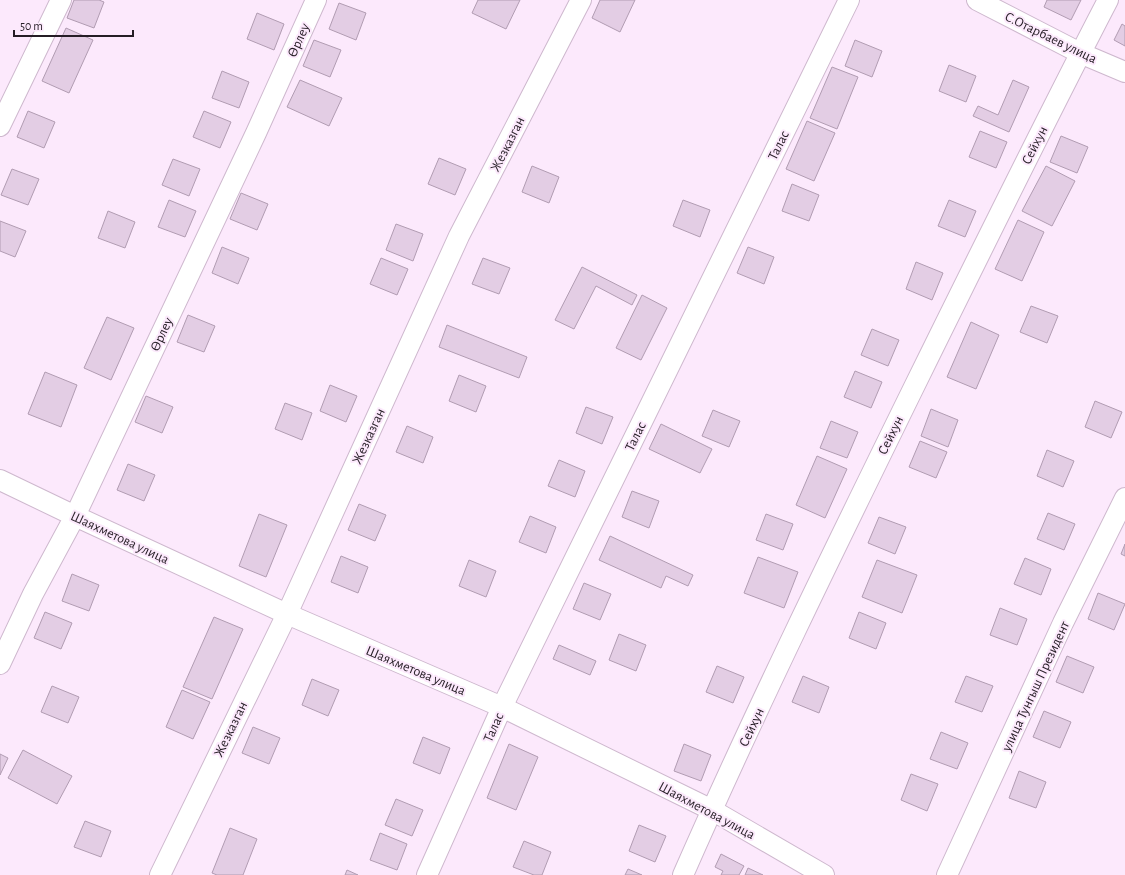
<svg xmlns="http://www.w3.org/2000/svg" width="1125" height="875" font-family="'Alegreya Sans',sans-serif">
<rect width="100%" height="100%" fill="#fce9fc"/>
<!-- building -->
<g fill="#e3cde4" stroke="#b19cb2">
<polygon points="74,0 99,0 104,2 94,28 67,18"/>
<polygon points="478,0 520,0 506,29 472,13"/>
<polygon points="600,0 635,0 620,32 592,18"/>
<polygon points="1047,0 1081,0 1071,20 1044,7"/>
<polygon points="339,3 366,13 356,40 329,29"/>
<polygon points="257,13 284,24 274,50 247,39"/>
<polygon points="1122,24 1125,26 1125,46 1114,40"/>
<polygon points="66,28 93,40 69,93 42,81"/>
<polygon points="314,40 341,50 330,77 303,66"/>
<polygon points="855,40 882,51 872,77 845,66"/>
<polygon points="949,65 976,76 966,102 939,91"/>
<polygon points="832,67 858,77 837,129 810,118"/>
<polygon points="222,71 249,82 239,108 212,98"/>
<polygon points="300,80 342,98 329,126 287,107"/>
<polygon points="1013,80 1029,87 1009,132 973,116 978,106 998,115"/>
<polygon points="28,111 55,122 44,148 17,137"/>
<polygon points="204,111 231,122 220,148 193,137"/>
<polygon points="807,121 835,133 814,181 786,169"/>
<polygon points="980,131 1007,142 996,168 969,157"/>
<polygon points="1061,136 1088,147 1077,173 1050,162"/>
<polygon points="439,158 466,169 455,195 428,184"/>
<polygon points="173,159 200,169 189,196 162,185"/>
<polygon points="532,166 559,177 549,203 522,192"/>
<polygon points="1046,166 1075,181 1052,226 1022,211"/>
<polygon points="12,169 39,179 28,205 1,195"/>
<polygon points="792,184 819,195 809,221 782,211"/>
<polygon points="241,193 268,204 257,230 230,219"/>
<polygon points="169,200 196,211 185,237 158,227"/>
<polygon points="683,200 710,210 700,237 673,226"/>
<polygon points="949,200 976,211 965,237 938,226"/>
<polygon points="108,211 135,222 125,248 98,238"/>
<polygon points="1018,220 1044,232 1022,281 995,269"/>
<polygon points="0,221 26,231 15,257 0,251"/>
<polygon points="396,224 423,234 413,261 386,250"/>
<polygon points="222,247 249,258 238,284 212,273"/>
<polygon points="748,247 774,257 764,284 737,273"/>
<polygon points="381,258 408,269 397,295 370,284"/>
<polygon points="483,258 510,268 499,294 472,284"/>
<polygon points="916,262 943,273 932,300 906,289"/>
<polygon points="582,267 637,295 632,305 596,286 574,329 555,320"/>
<polygon points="642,295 667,308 641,360 616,348"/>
<polygon points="1031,306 1058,316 1047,343 1020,332"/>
<polygon points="188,315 215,326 204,352 177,342"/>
<polygon points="107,317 134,328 111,380 84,368"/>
<polygon points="971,322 999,335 976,389 947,377"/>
<polygon points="447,325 527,357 519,378 439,347"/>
<polygon points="872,329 899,340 888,366 861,355"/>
<polygon points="855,371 882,382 871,408 844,397"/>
<polygon points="45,372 77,385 61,427 28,414"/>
<polygon points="459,375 486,386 476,412 449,401"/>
<polygon points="330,385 357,396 346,422 320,411"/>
<polygon points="146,396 173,407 162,433 135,422"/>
<polygon points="1095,401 1122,412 1111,438 1085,427"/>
<polygon points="285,403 312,413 302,440 275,429"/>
<polygon points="586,407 613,417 602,444 576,433"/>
<polygon points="931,409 958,420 948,447 921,436"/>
<polygon points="713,410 740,421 729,447 702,436"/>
<polygon points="831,421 858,432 847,458 820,448"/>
<polygon points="661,424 712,449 700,473 649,449"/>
<polygon points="407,426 433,437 423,463 396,452"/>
<polygon points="920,441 947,452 936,478 909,467"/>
<polygon points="1047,450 1074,461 1063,487 1037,476"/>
<polygon points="817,456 847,469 825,518 796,505"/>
<polygon points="559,460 585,471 575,497 548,486"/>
<polygon points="128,464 155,475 144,501 117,490"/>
<polygon points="632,491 659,501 649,528 622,517"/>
<polygon points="359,504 386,515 375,541 348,530"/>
<polygon points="1048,513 1075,524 1064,550 1037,539"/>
<polygon points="259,514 287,525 266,577 239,566"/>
<polygon points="766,514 793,524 783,550 756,540"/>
<polygon points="530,516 556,527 546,553 519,542"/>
<polygon points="879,517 906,527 895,554 868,543"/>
<polygon points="610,536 693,575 688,586 666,576 661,588 599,560"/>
<polygon points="1125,544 1125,556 1121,554"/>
<polygon points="341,556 368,567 358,593 331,582"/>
<polygon points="758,557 798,572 784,608 744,593"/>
<polygon points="1025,558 1051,569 1041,595 1014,584"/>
<polygon points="469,560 496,571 486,597 459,586"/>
<polygon points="877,560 917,575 902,613 862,597"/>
<polygon points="72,574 99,585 89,611 62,601"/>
<polygon points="584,583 611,594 600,620 573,609"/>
<polygon points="1098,593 1125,604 1114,630 1088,619"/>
<polygon points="1000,608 1027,619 1017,645 990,635"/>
<polygon points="45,612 72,623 61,649 34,638"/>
<polygon points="859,612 886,623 876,649 849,638"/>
<polygon points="214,617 243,629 212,699 183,687"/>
<polygon points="619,634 646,645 636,671 609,660"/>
<polygon points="559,645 596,661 590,675 553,659"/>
<polygon points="1067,656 1094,667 1083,693 1056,682"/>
<polygon points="717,666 744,677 733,703 706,692"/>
<polygon points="803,676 829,687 819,713 792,702"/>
<polygon points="966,676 993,686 982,712 955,702"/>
<polygon points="312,679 339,690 328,716 302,705"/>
<polygon points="52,686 79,697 68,723 41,712"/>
<polygon points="182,690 210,702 193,739 166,727"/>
<polygon points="1044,711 1071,722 1060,748 1033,737"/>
<polygon points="253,727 280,738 269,764 242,753"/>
<polygon points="941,732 968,743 957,769 930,759"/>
<polygon points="423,737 450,748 440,774 413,763"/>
<polygon points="509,744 538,757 516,810 487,798"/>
<polygon points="684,744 711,755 701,781 674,771"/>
<polygon points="23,750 72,776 57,804 8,778"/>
<polygon points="0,754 8,758 0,775"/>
<polygon points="1019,771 1046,782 1036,808 1009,798"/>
<polygon points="911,774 938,784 927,811 901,800"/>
<polygon points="396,799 423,810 412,836 385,825"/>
<polygon points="85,821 111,831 101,857 74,847"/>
<polygon points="639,825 666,836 655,862 629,851"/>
<polygon points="230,828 257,839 243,875 217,875 212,873"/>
<polygon points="380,833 407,844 397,870 370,860"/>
<polygon points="524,841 551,852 542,875 534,875 513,867"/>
<polygon points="721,854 744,866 739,875 721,875 723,871 715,867"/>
<polygon points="748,868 763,875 745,875"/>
<polygon points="628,869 642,875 625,875"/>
<polygon points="347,870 358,875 345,875"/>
</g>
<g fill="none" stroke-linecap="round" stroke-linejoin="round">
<defs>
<g id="minor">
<polyline points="977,0 1080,53 1125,72"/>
<polyline points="0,126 61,0"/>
<polyline points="0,480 75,516 287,614 502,707 712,810 824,875"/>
<polyline points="0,664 33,594 75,516 256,133 316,0"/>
<polyline points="160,875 287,614 459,236 581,0"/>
<polyline points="427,875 502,707 849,0"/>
<path d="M683,875C755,711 834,550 913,389C977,259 1041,129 1108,0"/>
<polyline points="947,875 1063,623 1125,498"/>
</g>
</defs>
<!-- minor casing -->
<use href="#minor" stroke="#ceb8ce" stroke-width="22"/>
<!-- minor -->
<use href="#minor" stroke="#fff" stroke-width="20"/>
</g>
<g text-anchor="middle" stroke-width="4" stroke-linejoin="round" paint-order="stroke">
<!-- street labels -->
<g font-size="14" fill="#251d25" stroke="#fce9fc">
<text transform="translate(1051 37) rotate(26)" y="5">С.Отарбаев улица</text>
<text transform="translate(298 40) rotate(-66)" y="5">Өрлеу</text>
<text transform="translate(507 144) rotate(-63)" y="5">Жезказган</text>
<text transform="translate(778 145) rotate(-64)" y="5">Талас</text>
<text transform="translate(1034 145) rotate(-63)" y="5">Сейхун</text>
<text transform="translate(161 334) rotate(-65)" y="5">Өрлеу</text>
<text transform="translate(890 435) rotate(-64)" y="5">Сейхун</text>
<text transform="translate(368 436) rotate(-65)" y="5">Жезказган</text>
<text transform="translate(635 436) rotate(-64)" y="5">Талас</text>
<text transform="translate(120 537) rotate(25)" y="5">Шаяхметова улица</text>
<text transform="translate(416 670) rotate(23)" y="5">Шаяхметова улица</text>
<text transform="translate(1035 686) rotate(-65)" y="5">улица Тунгыш Президент</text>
<text transform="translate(493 727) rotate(-66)" y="5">Талас</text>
<text transform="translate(751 727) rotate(-65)" y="5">Сейхун</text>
<text transform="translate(230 729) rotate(-64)" y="5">Жезказган</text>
<text transform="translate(707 810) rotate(28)" y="5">Шаяхметова улица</text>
</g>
</g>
<!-- scale -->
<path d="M14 30v6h119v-6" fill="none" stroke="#251d25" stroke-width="2"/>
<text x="20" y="30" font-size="12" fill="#251d25" stroke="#fce9fc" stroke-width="3" paint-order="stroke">50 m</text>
</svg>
